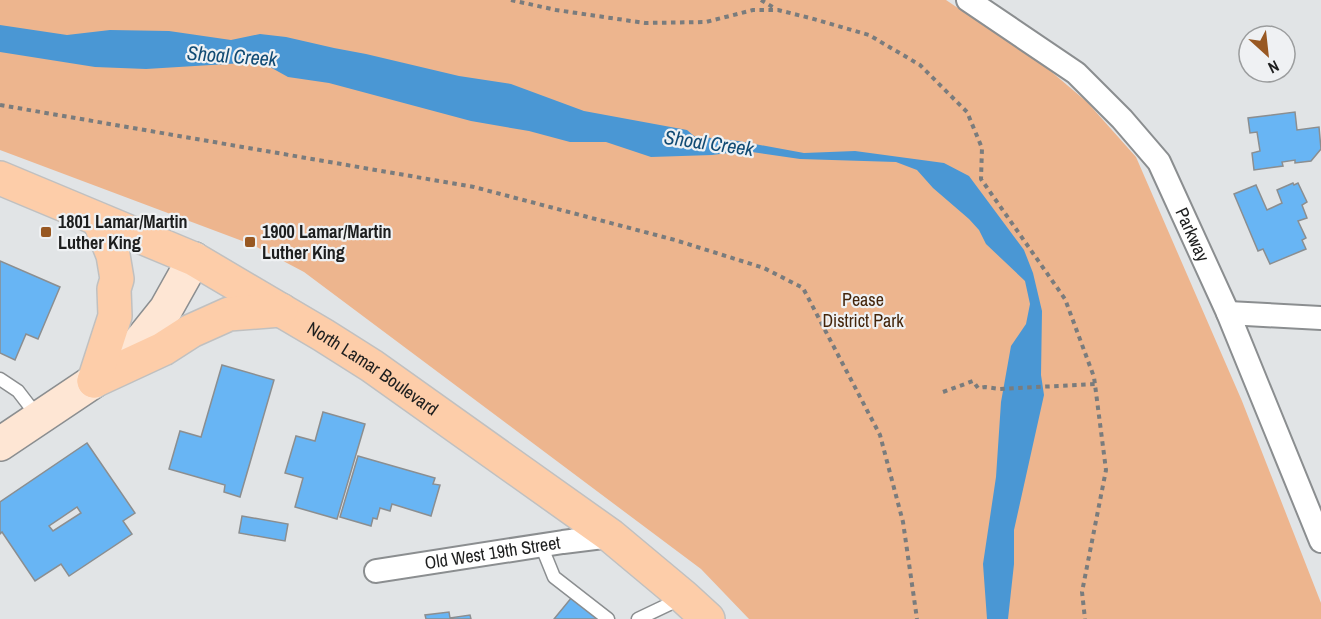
<svg xmlns="http://www.w3.org/2000/svg" width="1321" height="619" font-family="'Archivo Narrow',sans-serif">
<rect width="100%" height="100%" fill="#e1e4e6"/>
<!-- green -->
<polygon fill="#edb58e" points="0,0 946,0 1047,68 1087,102 1136,157 1242,401 1321,603 1321,619 749,619 701,569 304,272 253,245 0,150"/>
<!-- water -->
<polygon fill="#4a97d4" points="0,25 67,35 110,30 169,31 231,40 260,34 286,37 334,48 366,54 459,76 511,84 584,111 687,130 694,136 738,141 804,153 855,151 944,163 969,176 1024,250 1033,273 1042,311 1041,375 1044,395 1014,530 1014,564 1008,619 987,619 983,564 996,477 1001,402 1011,346 1026,324 1030,304 1025,281 986,244 979,230 969,219 933,188 917,170 896,162 800,159 745,151 712,155 651,157 606,142 570,142 529,131 471,121 329,83 288,77 261,62 146,69 95,67 0,52"/>
<!-- building -->
<g fill="#68b5f4" stroke="#8b8e90" stroke-width="1.5" fill-rule="evenodd">
<polygon points="1295,112 1297,130 1319,127 1321,149 1311,161 1295,163 1295,160 1282,162 1283,166 1254,170 1252,153 1260,151 1257,132 1250,133 1248,118"/>
<polygon points="1293,183 1294,185 1298,183 1307,202 1302,205 1307,218 1298,221 1306,238 1302,240 1306,249 1270,264 1263,249 1258,251 1234,194 1256,185 1267,210 1282,203 1277,190"/>
<polygon points="0,261 60,287 38,339 26,334 15,360 0,353"/>
<polygon points="222,365 274,380 240,497 224,492 225,485 169,469 180,431 201,437"/>
<polygon points="323,412 365,424 337,519 295,507 303,478 285,473 296,436 315,441"/>
<path d="M87,443L135,513L123,521L132,534L69,576L61,564L35,581L2,532L0,534V502ZM77,507L81,513L53,531L49,526Z"/>
<polygon points="358,456 435,478 433,484 440,485 431,516 392,504 390,511 380,508 377,519 373,518 371,526 340,517"/>
<polygon points="242,516 288,524 285,541 239,533"/>
<polygon points="572,597 599,619 554,619"/>
<polygon points="449,612 450,618 470,615 471,619 426,619 425,615"/>
</g>
<g fill="none" stroke-linecap="round" stroke-linejoin="round">
<defs>
<g id="service">
<polyline points="0,379 18,391 38,417"/>
<polyline points="541,545 554,577 608,619"/>
<polyline points="638,619 680,599"/>
</g>
<g id="minor">
<path id="s1" d="M968,0L1076,73L1122,119L1159,162L1228,313L1321,541"/>
<polyline points="1228,313 1321,318"/>
<path id="s2" d="M376,571L563,542L611,536"/>
</g>
<polyline id="secondary" points="0,444 94,381 134,349 166,309 194,259"/>
<g id="primary">
<path id="s3" d="M0,178L194,259L323,335L372,366L611,536L684,597L708,619"/>
<polyline points="94,381 163,349 191,331 229,314 281,310"/>
<polyline points="94,381 115,316 114,289 117,279 113,255 99,220"/>
</g>
</defs>
<!-- service casing -->
<use href="#service" stroke="#8b8e90" stroke-width="15"/>
<!-- minor casing -->
<use href="#minor" stroke="#8b8e90" stroke-width="26"/>
<!-- secondary casing -->
<use href="#secondary" stroke="#8b8e90" stroke-width="36"/>
<!-- primary casing -->
<use href="#primary" stroke="#c0c0c0" stroke-width="36"/>
<!-- path -->
<g stroke="#7a7c7d" stroke-width="4" stroke-dasharray="4.5 4.5" stroke-linecap="butt">
<polyline points="511,0 556,10 645,23 706,22 753,10 778,10 810,18 869,35 920,65 967,112 982,148 981,179 1065,299 1094,377 1106,470 1082,592 1085,619"/>
<polyline points="761,0 776,9"/>
<polyline points="0,105 474,187 675,240 764,268 803,288 880,435 903,522 917,619"/>
<polyline points="943,392 973,381 978,388 985,387 1000,389 1095,384"/>
</g>
<!-- service -->
<use href="#service" stroke="#fff" stroke-width="12"/>
<!-- minor -->
<use href="#minor" stroke="#fff" stroke-width="22"/>
<!-- secondary -->
<use href="#secondary" stroke="#fee6d4" stroke-width="33"/>
<!-- primary -->
<use href="#primary" stroke="#fdcda9" stroke-width="33"/>
</g>
<!-- markers -->
<g fill="#985822" stroke="#eff1f3" stroke-width="2">
<rect x="40" y="226" width="12" height="12" rx="3"/>
<rect x="244" y="236" width="12" height="12" rx="3"/>
</g>
<g text-anchor="middle" stroke-width="4.5" stroke-linejoin="round" paint-order="stroke">
<!-- poi labels -->
<g font-size="18" font-weight="bold" fill="#1d1e1e" stroke="#eff1f3" text-anchor="start">
<text x="58" y="228">1801 Lamar/Martin<tspan x="58" dy="21">Luther King</tspan></text>
<text x="262" y="238">1900 Lamar/Martin<tspan x="262" dy="21">Luther King</tspan></text>
</g>
<!-- street labels -->
<g font-size="18" fill="#1d1e1e" stroke="#eff1f3">
<text dy="6" stroke="none"><textPath href="#s1" startOffset="332">Parkway</textPath></text>
<text dy="6" stroke="none"><textPath href="#s3" startOffset="420">North Lamar Boulevard</textPath></text>
<text dy="6" stroke="none"><textPath href="#s2" startOffset="118">Old West 19th Street</textPath></text>
</g>
<!-- park labels -->
<g font-size="18" fill="#44250b" stroke="#eff1f3">
<text x="863" y="306">Pease<tspan x="863" dy="21">District Park</tspan></text>
</g>
<!-- water labels -->
<g font-size="20" font-style="italic" fill="#114b74" stroke="#eff1f3">
<text transform="translate(232 56) rotate(4)" y="7">Shoal Creek</text>
<text transform="translate(709 143) rotate(8)" y="7">Shoal Creek</text>
</g>
</g>
<!-- north arrow -->
<g transform="translate(1267 54) rotate(153)"><circle r="28" fill="#eff1f3" stroke="#9b9d9e" stroke-width="1.5"/>
<path d="M0-4.5L10 22L0 15L-10 22Z" fill="#985822"/>
<text y="-9" font-size="16" font-weight="bold" text-anchor="middle" fill="#1d1e1e">N</text>
</g>
</svg>
